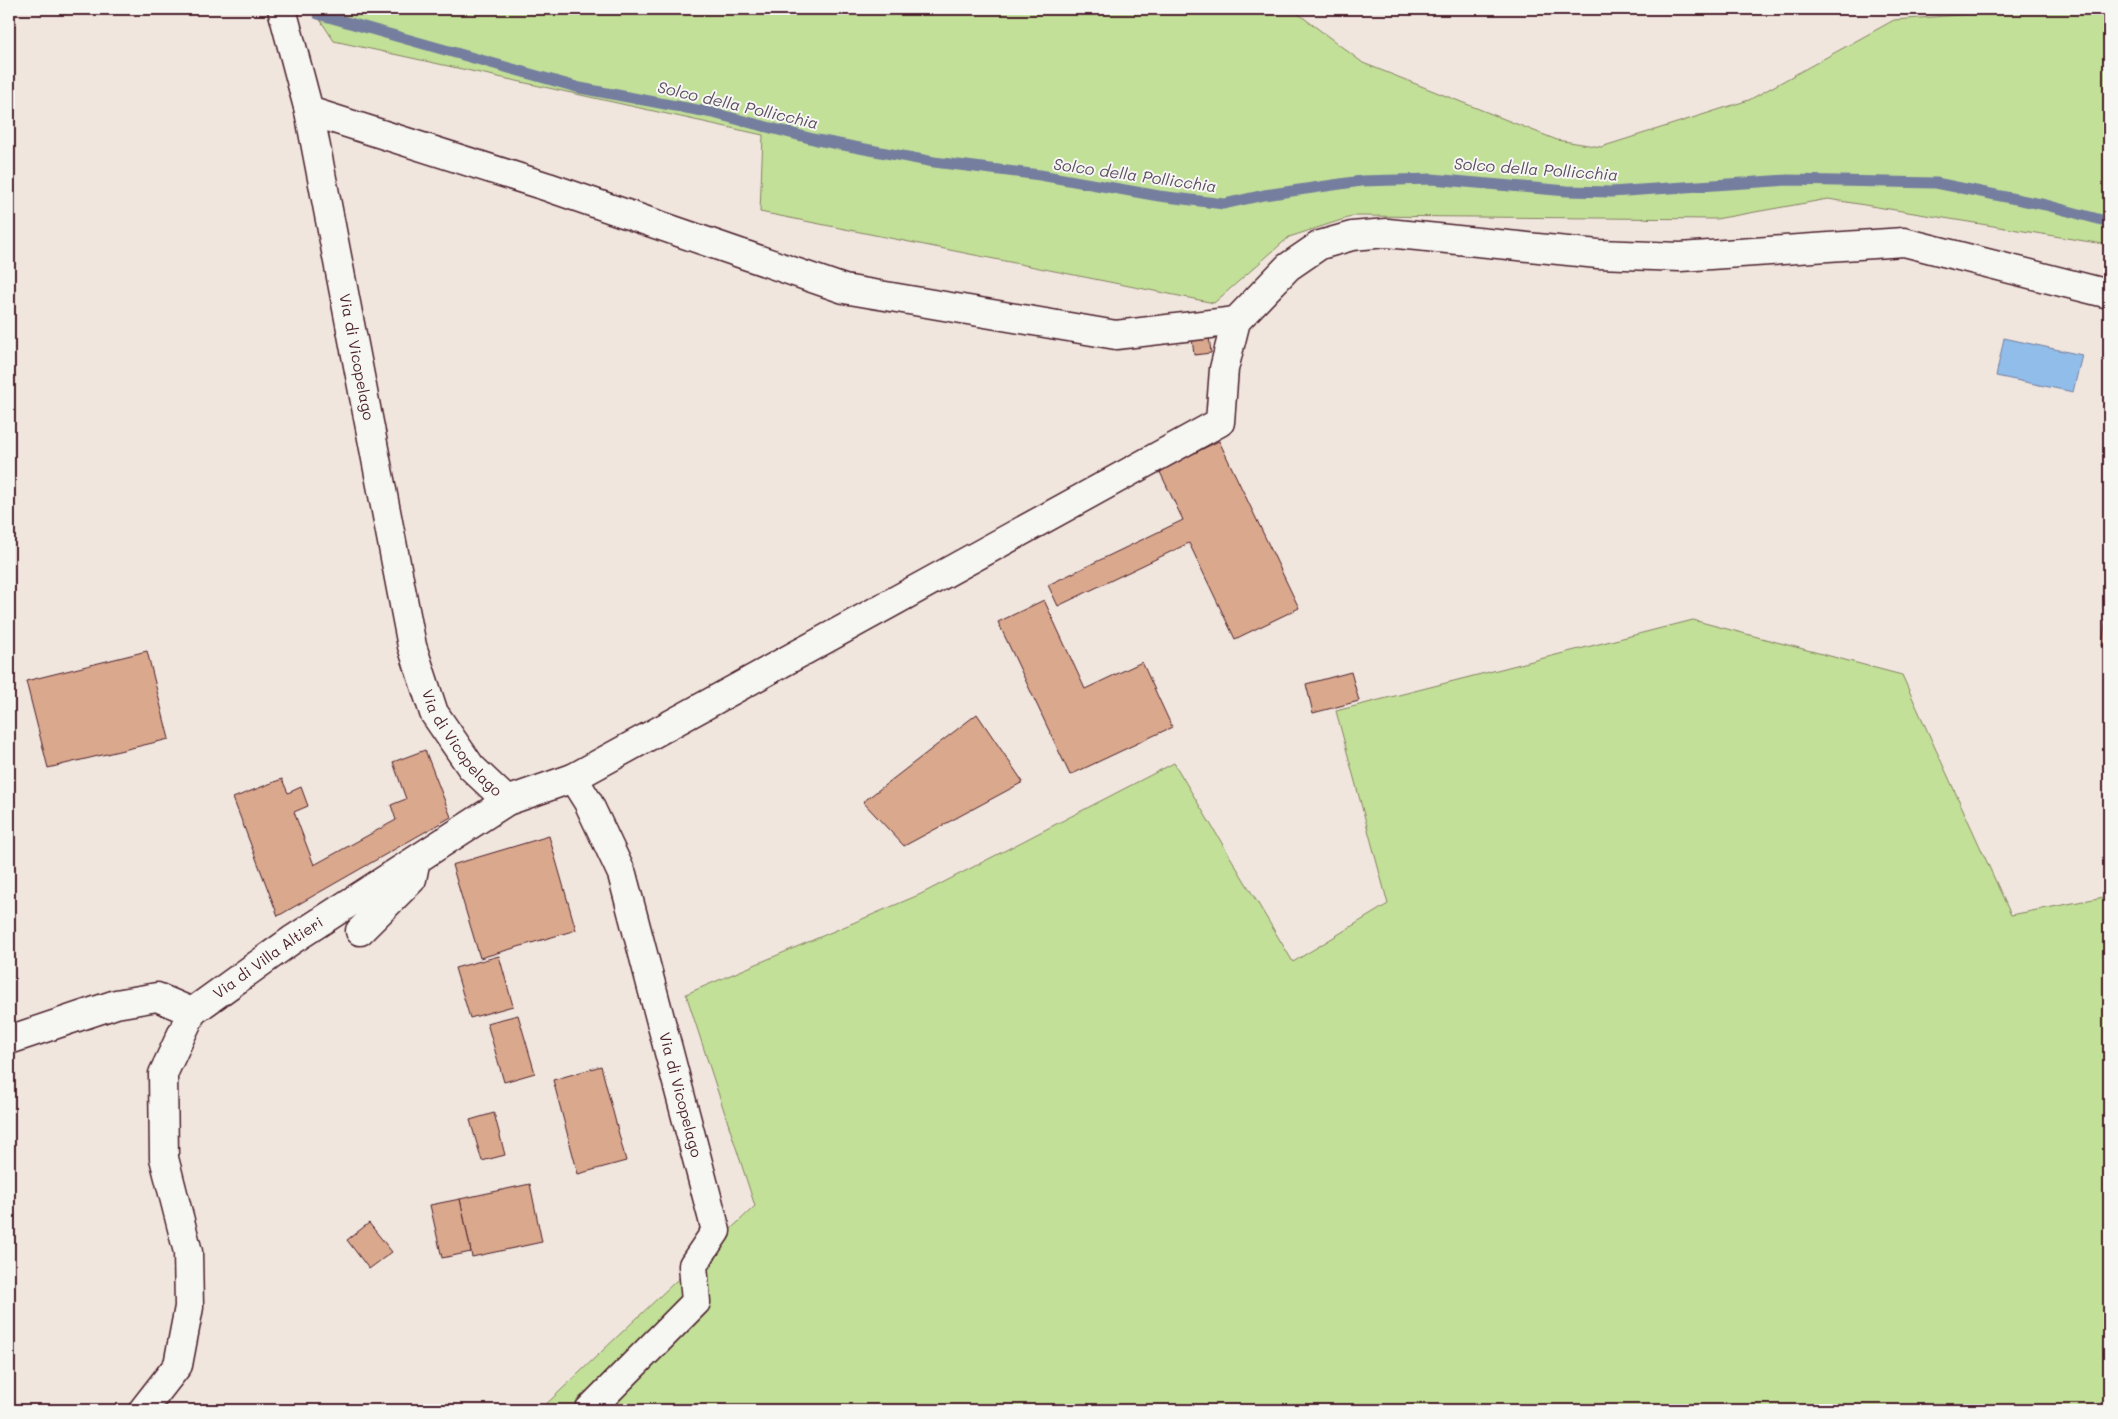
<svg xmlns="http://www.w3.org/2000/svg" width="2118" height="1419" font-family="Mali,sans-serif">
<rect width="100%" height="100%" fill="#f0e6de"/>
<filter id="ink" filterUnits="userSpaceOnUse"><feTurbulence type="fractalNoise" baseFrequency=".02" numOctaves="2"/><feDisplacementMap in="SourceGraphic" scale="10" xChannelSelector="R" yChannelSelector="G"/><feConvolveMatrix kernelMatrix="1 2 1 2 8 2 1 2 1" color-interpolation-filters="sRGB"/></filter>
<g filter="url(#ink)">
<!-- green -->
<g fill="#c2e098" stroke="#868062">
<polygon points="313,9 1292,9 1363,63 1557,140 1601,147 1749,100 1894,20 2036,9 2109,9 2109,245 1828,199 1716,219 1354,216 1289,237 1214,303 760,212 763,135 334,41"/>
<polygon points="1693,620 1902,675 2011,915 2109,896 2109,1410 540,1410 755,1206 686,994 921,894 1174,763 1293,962 1388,904 1336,711"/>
</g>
<!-- water -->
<polygon fill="#91bdea" stroke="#757e9e" points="2004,338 2082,355 2073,392 1996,376"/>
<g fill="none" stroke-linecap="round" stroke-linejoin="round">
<!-- stream -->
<polyline stroke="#757e9e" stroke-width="11" points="318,14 580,88 713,113 817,140 934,162 1040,175 1159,196 1224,204 1264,195 1361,181 1432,179 1567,191 1611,192 1788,180 1936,183 2046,205 2109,222"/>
</g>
<!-- building -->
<g fill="#daa88d" stroke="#4a1f2b">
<polygon points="1209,336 1211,353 1194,355 1192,338"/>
<polygon points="1219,441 1299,608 1235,639 1189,543 1058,606 1048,585 1183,520 1159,470"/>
<polygon points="1044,600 1085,689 1142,662 1172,727 1070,775 998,622"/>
<polygon points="2107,608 2109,608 2109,647 2102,646"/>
<polygon points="147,651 169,739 48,768 26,681"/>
<polygon points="1351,672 1359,701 1313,713 1306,684"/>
<polygon points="977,714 1023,782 904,846 863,802"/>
<polygon points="425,750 451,817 278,916 233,798 282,779 288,793 301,787 308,806 294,812 314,865 396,820 391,805 406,799 393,762"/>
<polygon points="549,836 576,930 480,958 452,865"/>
<polygon points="499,956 513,1006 470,1018 455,968"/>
<polygon points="518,1015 535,1073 504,1082 487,1023"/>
<polygon points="601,1066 626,1161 578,1174 553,1080"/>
<polygon points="494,1113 505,1155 482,1161 470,1120"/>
<polygon points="530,1184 542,1242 472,1257 460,1199"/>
<polygon points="460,1199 471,1252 442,1258 430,1205"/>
<polygon points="369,1223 392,1252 369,1269 347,1240"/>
</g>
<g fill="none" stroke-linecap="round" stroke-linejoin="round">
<defs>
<g id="minor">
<path id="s1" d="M282,9L309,111L412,646L434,713L471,767L507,801"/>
<polyline points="309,111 548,187 844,289 1116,335 1236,321"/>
<polyline points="573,778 1220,422 1224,369 1236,321 1288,267 1320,245 1352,236 1387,233 1598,254 1680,257 1904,242 2109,294"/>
<polyline points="360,931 412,879 415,864"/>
<path id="s2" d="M9,1040L116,1004L157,997L192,1012L292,940L507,801L573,778L588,802L622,874L716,1231L693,1265L696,1302L589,1410"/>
<polyline points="143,1410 178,1365 189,1307 188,1252 164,1158 163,1074 192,1012"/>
</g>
</defs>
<!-- minor casing -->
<use href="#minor" stroke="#4a1f2b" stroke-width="31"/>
<!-- minor -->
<use href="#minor" stroke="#f6f6f2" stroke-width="28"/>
</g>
</g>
<g text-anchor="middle" stroke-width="4" stroke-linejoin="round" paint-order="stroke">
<!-- street labels -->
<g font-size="15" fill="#4a1f2b" stroke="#f6f6f2">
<text dy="5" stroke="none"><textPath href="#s1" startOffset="356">Via di Vicopelago</textPath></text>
<text dy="5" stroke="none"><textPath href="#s1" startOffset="761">Via di Vicopelago</textPath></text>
<text dy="5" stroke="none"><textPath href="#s2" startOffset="286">Via di Villa Altieri</textPath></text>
<text dy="5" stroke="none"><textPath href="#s2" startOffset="978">Via di Vicopelago</textPath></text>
</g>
<!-- water labels -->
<g font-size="16" font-style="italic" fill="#5f4e64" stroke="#f6f6f2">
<text transform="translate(738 105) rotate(13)" y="6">Solco della Pollicchia</text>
<text transform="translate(1536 169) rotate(4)" y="6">Solco della Pollicchia</text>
<text transform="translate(1135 175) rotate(8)" y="6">Solco della Pollicchia</text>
</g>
</g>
<!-- margin -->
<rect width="2118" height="1419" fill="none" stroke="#f6f6f2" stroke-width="30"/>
<rect x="15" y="15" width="2088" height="1389" fill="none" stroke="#4a1f2b" stroke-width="2" filter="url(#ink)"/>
</svg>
